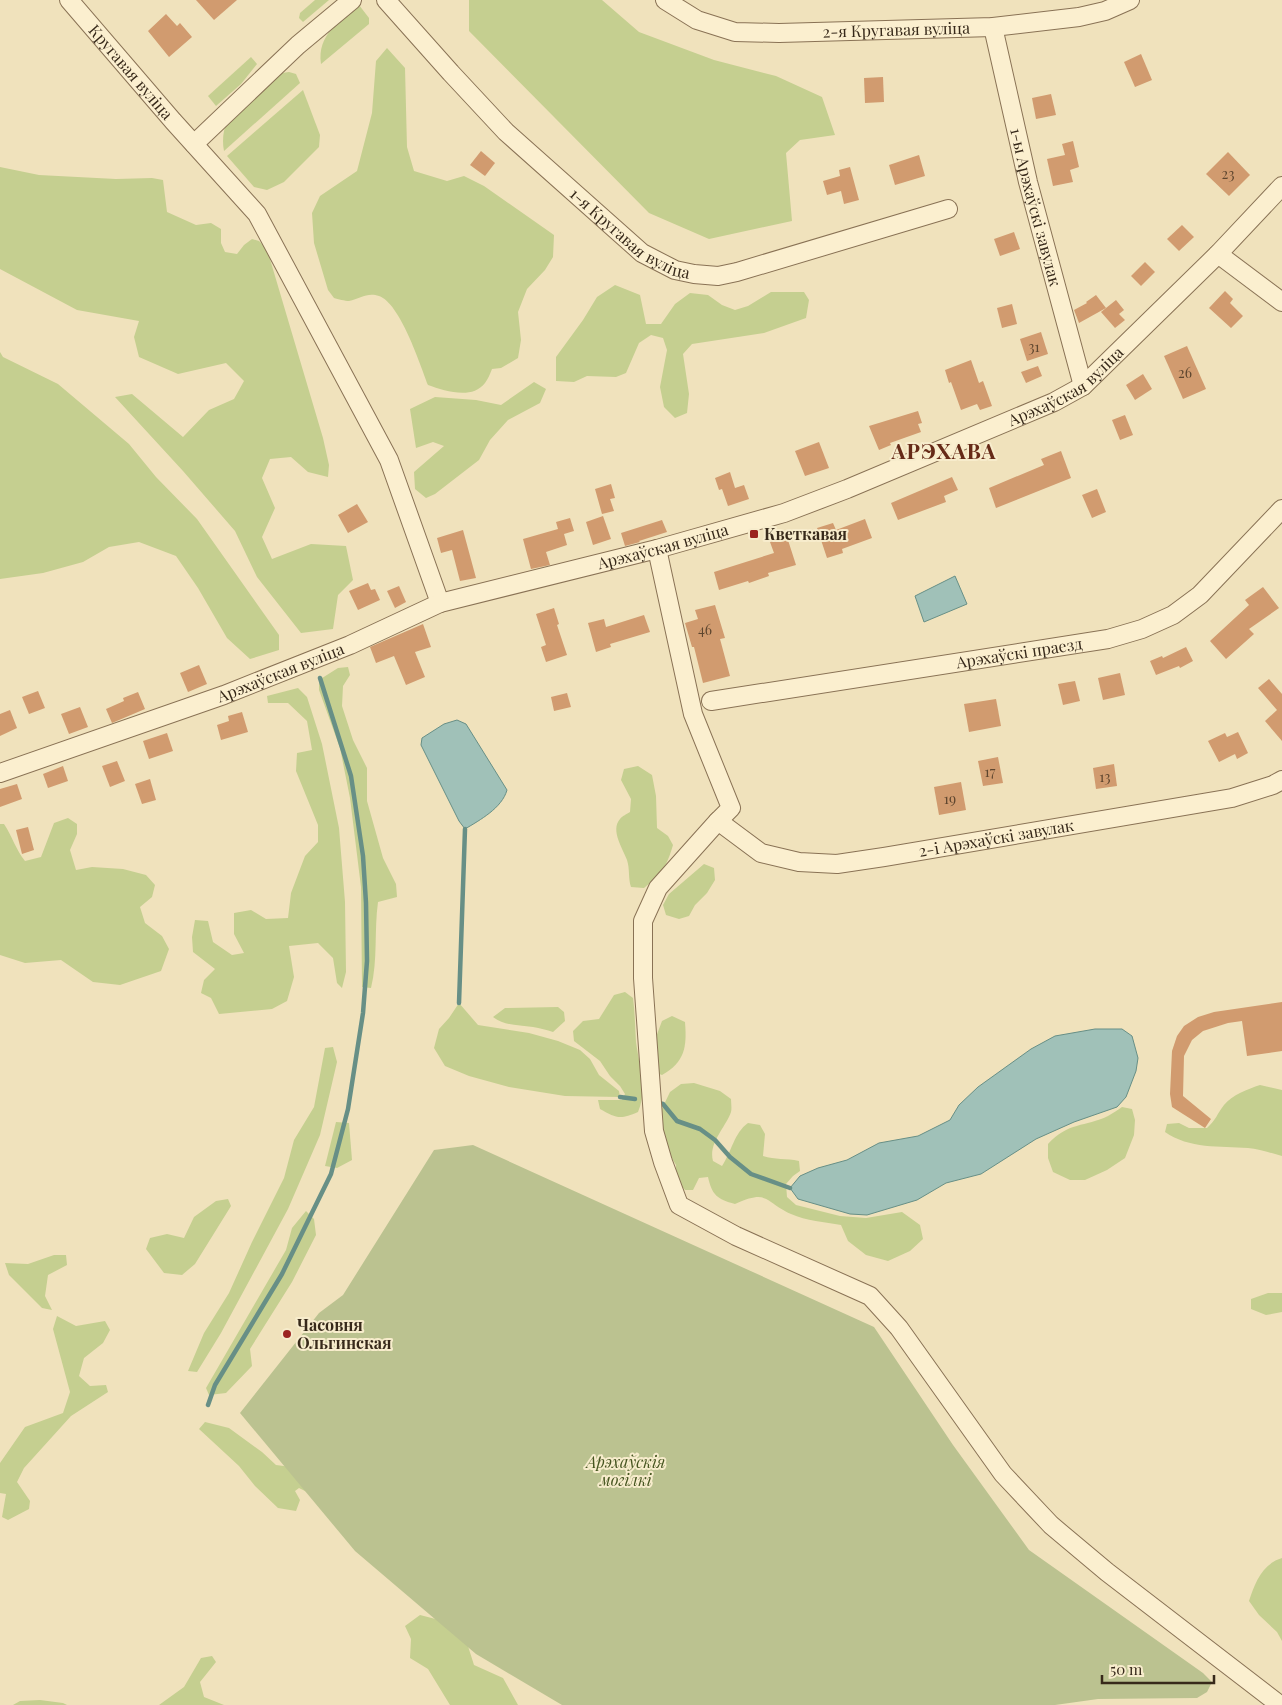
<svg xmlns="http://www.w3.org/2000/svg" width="1282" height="1705" font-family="'Playfair Display',serif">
<rect width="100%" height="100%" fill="#f0e2bc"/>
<!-- green -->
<g fill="#c5cf90">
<polygon points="315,0 329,0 303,22 299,18 300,13"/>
<polygon points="469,0 602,0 639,32 714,60 776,76 822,97 835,135 800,140 786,153 792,221 709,239 649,213 469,31"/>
<path d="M359,5L369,18V24L321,64C317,34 339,23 359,5Z"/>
<path d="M387,48L405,68L407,147L414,171L447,181L464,176L484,186L554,235L553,257L545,270L527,289L518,312L521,340L518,358L501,368L492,369C490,374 488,379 485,383C472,400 445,391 428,385C420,364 400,303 379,296C367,292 360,299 349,301C345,301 338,299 334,298L328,290L314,243L312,213L320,196L357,171L372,113L376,61Z"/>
<polygon points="251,57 257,64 241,84 216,106 208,96"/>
<path d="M289,72L296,74L300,83L224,151C222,141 223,131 227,121L282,73Z"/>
<polygon points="303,90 320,135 319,147 284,182 267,190 254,187 227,156"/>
<polygon points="0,167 39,175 116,179 152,178 163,180 167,212 196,225 211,223 221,229 221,243 225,252 237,254 244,245 252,239 259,241 267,249 323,438 329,465 328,477 308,472 291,457 270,459 262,478 275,508 262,537 272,559 311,544 346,546 353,580 338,595 333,629 301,633 257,577 235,531 183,471 115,397 132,394 183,437 209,410 234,399 244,381 226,363 178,374 139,357 134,337 139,321 77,310 0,269"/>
<polygon points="615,285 640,295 646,324 661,324 675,304 690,293 708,295 722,305 735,310 748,306 771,292 804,292 809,300 806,318 764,333 692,344 683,354 689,394 687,413 675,418 664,407 660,387 667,350 663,338 651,335 639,343 626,373 616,377 587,376 574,382 556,381 556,357 583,320 597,297"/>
<polygon points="0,352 3,357 58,384 129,444 156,477 197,519 279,635 279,650 250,659 227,638 198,588 176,556 139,542 109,547 83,562 43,573 0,579"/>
<polygon points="534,382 546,389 540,403 508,420 490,440 479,460 435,494 426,498 415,489 414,472 444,446 433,442 416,448 410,409 435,397 476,400 501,405"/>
<path d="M348,667L350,675L343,686L342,706L353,740L367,768V801L383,858L396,884L397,897L378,902C374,931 378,960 371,988L362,987L361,887L350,798L340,748L319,690V680L338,668Z"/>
<polygon points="298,688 307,697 322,744 339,828 345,902 346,972 342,988 337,983 333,958 318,943 289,946 294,977 287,1001 272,1009 219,1014 211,998 201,993 204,980 215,969 193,952 192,937 195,920 208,921 213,942 232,955 244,953 234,934 234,913 251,910 266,919 288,918 291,893 305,856 318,842 318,825 296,771 297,753 312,750 307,721 288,703 268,703 267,696"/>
<path d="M638,766L652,775L656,796L657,828L668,836L673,845C667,866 661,875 644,888L631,887C628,878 630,869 627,860C623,849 610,830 620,819C622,816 627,814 630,812L631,799L621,780L624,769Z"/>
<path d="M68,818L77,824V834L70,850L76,870L92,867L123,869L146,875L155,885L152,897L140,907L145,923L162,936L169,949L161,971L120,985L93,982L61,960L25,963L0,955V824H4C12,836 16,850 25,861L41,857L54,823Z"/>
<polygon points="704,864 714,868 715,880 707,893 695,905 689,916 679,919 666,915 663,905 669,894"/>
<path d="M625,992L633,998C635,1013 635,1027 636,1042C639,1065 648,1089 638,1112C620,1120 616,1118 600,1109L598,1100H622L625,1094L620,1086L610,1076L600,1061L574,1041L573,1031L583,1021L599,1019L614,995Z"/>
<polygon points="459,1003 478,1025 529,1033 558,1041 580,1050 590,1059 599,1075 619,1091 620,1097 565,1096 509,1087 469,1076 445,1066 434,1048 439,1029 449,1018"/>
<path d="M558,1007L564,1012L565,1021L553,1032C547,1030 540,1028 533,1027C518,1025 505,1026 493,1017L505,1008Z"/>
<path d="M672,1016L685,1022C687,1047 685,1062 662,1075L654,1072L653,1045L662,1021Z"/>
<polygon points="333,1047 337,1062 320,1135 288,1209 221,1333 197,1372 188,1371 204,1333 229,1293 252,1242 284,1178 294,1140 314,1107 325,1048"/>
<path d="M694,1083L720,1091L731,1099C731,1103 732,1108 731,1112C726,1127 708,1143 713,1161L722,1166C732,1151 734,1133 748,1123L760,1125L765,1134L763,1156C775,1160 786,1158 799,1161L800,1171L793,1176L786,1184L787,1197L796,1205L840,1216L866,1218L902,1212L920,1225L923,1239L910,1251L888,1261L866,1255L848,1241L841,1225C825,1222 806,1221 791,1214C763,1201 769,1189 735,1204C717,1199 712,1195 708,1177L699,1178L693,1190H685L676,1180V1165L661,1141L657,1119L670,1092L681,1084Z"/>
<path d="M1260,1085L1282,1090V1156C1271,1153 1259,1149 1248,1148C1220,1146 1189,1149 1165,1132L1167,1124L1179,1123L1189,1128H1207C1216,1120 1217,1114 1224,1105C1232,1095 1248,1089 1260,1085Z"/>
<path d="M1122,1107L1132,1109L1135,1120L1134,1135L1125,1158L1107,1170L1085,1180H1070L1053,1172L1048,1158V1144C1068,1122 1085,1127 1108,1116C1113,1113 1118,1110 1122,1107Z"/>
<polygon points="336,1122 349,1123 352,1160 337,1168 325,1166"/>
<polygon points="228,1199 231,1206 195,1264 182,1275 164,1273 146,1249 150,1238 167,1234 184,1238 194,1217 216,1201"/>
<polygon points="306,1211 314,1219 316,1235 292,1282 250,1349 252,1366 226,1393 209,1395 206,1388 286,1250 292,1228"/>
<polygon points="54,1255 66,1255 67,1265 48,1275 45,1296 52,1310 42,1308 9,1275 5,1263 28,1264"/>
<polygon points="1268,1293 1282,1293 1282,1312 1266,1315 1251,1309 1251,1299"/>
<polygon points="57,1316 76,1326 105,1321 110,1330 103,1343 84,1358 79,1376 90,1386 106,1385 108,1392 71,1416 24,1468 17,1482 30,1501 29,1509 8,1520 2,1517 6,1494 0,1493 0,1463 25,1427 63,1413 70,1392 53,1329"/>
<polygon points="205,1422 229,1428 262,1452 276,1465 299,1468 311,1494 299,1488 295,1491 300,1500 296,1511 278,1508 255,1486 239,1466 199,1429"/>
<path d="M1282,1558V1641L1277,1632L1259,1615L1249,1601C1255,1583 1262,1564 1282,1558Z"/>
<polygon points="420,1615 451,1623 467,1643 474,1665 503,1678 518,1705 450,1705 428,1669 410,1658 411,1639 405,1626"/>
<polygon points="212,1656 216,1662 200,1682 204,1697 224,1705 159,1705 184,1687 201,1658"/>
<polygon points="40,1700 63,1703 67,1705 13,1705 20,1701"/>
</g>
<!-- cemetery -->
<polygon fill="#bbc290" points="473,1145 874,1327 953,1445 1029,1550 1203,1673 1212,1682 1207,1692 1197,1698 1098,1699 1055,1705 562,1705 476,1654 355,1551 240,1413 319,1313 343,1295 434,1150"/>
<!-- water -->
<g fill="#a0c1b8" stroke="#678f86">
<polygon points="955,576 967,604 924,622 915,596"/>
<path d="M457,720L466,724L507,790C502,808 480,820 465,829L459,821L421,745L422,738L444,724Z"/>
<polygon points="1095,1029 1122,1029 1132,1036 1138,1058 1136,1071 1126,1097 1117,1107 1074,1122 1036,1139 981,1174 946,1183 917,1200 867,1215 850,1214 798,1199 790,1188 800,1176 818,1168 847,1160 879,1143 918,1136 950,1120 959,1105 978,1087 1031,1049 1055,1036"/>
</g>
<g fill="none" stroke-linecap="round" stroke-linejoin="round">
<!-- stream -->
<g stroke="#678f86" stroke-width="4.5">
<polyline points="459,1003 465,829"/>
<polyline points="620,1097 635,1099"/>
<polyline points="655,1102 663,1104 677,1121 700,1129 715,1140 730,1157 751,1174 790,1188"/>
<polyline points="208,1405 215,1385 282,1274 331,1174 348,1109 363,1013 367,961 366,903 363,856 351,776 320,678"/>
</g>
</g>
<!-- building -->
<g fill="#d19b6f">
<polygon points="196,0 237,0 214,20"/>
<polygon points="166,14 177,26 180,23 192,37 169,57 148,31"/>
<polygon points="1141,54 1152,80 1135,87 1124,62"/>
<polygon points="883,77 884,102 865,103 864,78"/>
<polygon points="1051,94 1056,115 1036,119 1032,98"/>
<polygon points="1073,141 1079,167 1070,170 1073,182 1053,186 1047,159 1065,155 1062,144"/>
<polygon points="481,151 495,163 485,176 470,165"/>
<polygon points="1228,152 1250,175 1229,196 1206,174"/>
<polygon points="919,155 925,176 895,185 889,165"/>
<polygon points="850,167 859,200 844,204 841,191 827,195 823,181 840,176 839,170"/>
<polygon points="1182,225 1194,237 1179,251 1167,239"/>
<polygon points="1014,232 1020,249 1000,256 994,239"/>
<polygon points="1145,262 1155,272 1141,286 1131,276"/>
<polygon points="1225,291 1233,299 1230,303 1243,316 1231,328 1209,308"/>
<polygon points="1096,295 1106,308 1079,323 1074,310 1087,303 1086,302"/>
<polygon points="1116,300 1124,310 1119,314 1125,320 1115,328 1101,312"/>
<polygon points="1012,304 1017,324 1002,328 997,308"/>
<polygon points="1041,332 1048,354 1027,361 1020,339"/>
<polygon points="1187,346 1206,389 1183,399 1164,356"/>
<polygon points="971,360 979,383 983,381 992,406 980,410 977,404 961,410 951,382 949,383 945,370"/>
<polygon points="1038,366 1042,376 1026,383 1021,372"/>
<polygon points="1143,374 1152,389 1135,400 1126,385"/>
<polygon points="918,411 922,423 918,424 921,432 890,443 891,445 879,450 869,426"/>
<polygon points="1125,415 1133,435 1120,440 1112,420"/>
<polygon points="819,442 829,468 805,476 795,451"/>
<polygon points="1061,451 1071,478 996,508 989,488 1044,465 1041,459"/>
<polygon points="730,472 735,488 744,485 749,499 728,506 722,489 719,490 715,478"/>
<polygon points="952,477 958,490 944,496 946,502 898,520 891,503"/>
<polygon points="611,484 615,498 610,499 614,511 602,514 595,489"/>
<polygon points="1097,489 1106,512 1092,518 1082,495"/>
<polygon points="357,504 368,522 348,533 338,515"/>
<polygon points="603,516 611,539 593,545 586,522"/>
<polygon points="570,518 574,531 564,534 567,545 546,552 550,565 531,569 523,539 558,529 556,522"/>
<polygon points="865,519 872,538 842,549 843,553 827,558 817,528 833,523 836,530"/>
<polygon points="662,520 667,532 639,541 640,542 625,546 621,533"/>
<polygon points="463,530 476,578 460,581 452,550 441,553 437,538"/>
<polygon points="787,537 796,565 768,573 769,576 749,583 748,581 719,590 714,572 774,553 770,542"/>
<polygon points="368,583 371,590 375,589 380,600 358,610 349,591"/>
<polygon points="399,586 406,602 395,608 387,591"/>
<polygon points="1263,587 1279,608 1249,629 1254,634 1226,659 1210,641 1249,605 1245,600"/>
<polygon points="715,605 725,638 720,639 730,676 703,683 694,647 692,647 685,623 698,619 695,610"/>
<polygon points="554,608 559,624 557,625 567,655 546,662 541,647 546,645 536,614"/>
<polygon points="644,615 650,632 610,644 611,647 596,652 588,623 604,619 606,627"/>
<polygon points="423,624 431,647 415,652 425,677 406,685 394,656 376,663 370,647"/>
<polygon points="1186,647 1193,661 1180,668 1179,666 1156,675 1150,661 1162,656 1163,658"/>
<polygon points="199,665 207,684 188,692 180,673"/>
<polygon points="1120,673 1125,695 1103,700 1098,678"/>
<polygon points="1269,679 1282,694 1282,741 1265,721 1277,710 1258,688"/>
<polygon points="1075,681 1080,701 1063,705 1058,684"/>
<polygon points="38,691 45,708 29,714 22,697"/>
<polygon points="138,692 145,709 112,723 106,709 124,701 123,698"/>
<polygon points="567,693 571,707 554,711 551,697"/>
<polygon points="996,699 1001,726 969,732 964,704"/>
<polygon points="80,707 88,727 69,734 61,714"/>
<polygon points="10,710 17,728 0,736 0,714"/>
<polygon points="242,712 248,732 221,740 217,725 229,721 228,716"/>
<polygon points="1238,732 1248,753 1237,759 1235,754 1219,762 1208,741 1225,733 1227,737"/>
<polygon points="167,733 173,751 149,759 143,741"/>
<polygon points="998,757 1003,783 983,786 978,761"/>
<polygon points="117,761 125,781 110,787 102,766"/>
<polygon points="1114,764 1117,786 1096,789 1093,768"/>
<polygon points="63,766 68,781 48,788 43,774"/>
<polygon points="150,779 156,800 142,804 135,784"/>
<polygon points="961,782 966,810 939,815 934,787"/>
<polygon points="17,784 22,799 0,807 0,789"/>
<polygon points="28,827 34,850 22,854 16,830"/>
<polygon points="1282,1002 1282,1051 1247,1056 1242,1021 1228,1023 1203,1031 1192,1040 1184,1056 1183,1096 1211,1119 1205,1128 1172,1107 1170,1094 1172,1051 1177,1036 1184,1026 1198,1017 1214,1012"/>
</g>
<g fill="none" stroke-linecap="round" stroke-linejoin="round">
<defs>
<g id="minor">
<path id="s1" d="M69,0L173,121L257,214L389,460L440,603"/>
<path id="s2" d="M386,0L451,73L506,132L642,253L675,270L694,274L718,276L737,272L948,209"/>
<path id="s3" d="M665,0L697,20L735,32L779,33L993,27L1079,17L1105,11L1130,0"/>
<path id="s4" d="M993,27L1028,182L1083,386"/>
<polyline points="194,144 298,45 352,0"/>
<polyline points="1218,254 1282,302"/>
<polyline points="657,549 693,714 731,808 718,821 658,888 643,921 643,978 654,1131 663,1162 679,1205 736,1236 870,1296 899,1328 1003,1474 1051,1525 1107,1572 1280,1705"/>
<path id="s5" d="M711,701L1108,639L1142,629L1173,615L1200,595L1282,509"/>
<path id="s6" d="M0,773L224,695L350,645L440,603L657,549L784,513L847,489L1054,402L1083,386L1218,254L1282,186"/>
<path id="s7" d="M718,821L761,853L799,862L837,864L884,857L1232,798L1273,785L1282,780"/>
</g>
</defs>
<!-- minor casing -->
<use href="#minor" stroke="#897255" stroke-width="20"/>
<!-- minor -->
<use href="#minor" stroke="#fbefcf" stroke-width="18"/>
</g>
<!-- markers -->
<g fill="#9b2421" stroke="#f7eccc" stroke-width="2">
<rect x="749" y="529" width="10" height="10" rx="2.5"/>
<circle cx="287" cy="1334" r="5"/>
</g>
<g text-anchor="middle" stroke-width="4" stroke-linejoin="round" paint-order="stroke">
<!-- number labels -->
<g font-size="14" fill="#5e462f">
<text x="1228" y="179">23</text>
<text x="1034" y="352">31</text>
<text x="1185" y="378">26</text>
<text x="705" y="635">46</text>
<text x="990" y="777">17</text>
<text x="1105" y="782">13</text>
<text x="950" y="804">19</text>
</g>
<!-- street labels -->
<g font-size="16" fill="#37291a" stroke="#f7eccc">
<text dy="6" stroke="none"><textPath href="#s3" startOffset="239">2-я Кругавая вуліца</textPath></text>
<text dy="6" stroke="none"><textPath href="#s1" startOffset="95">Кругавая вуліца</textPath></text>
<text dy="6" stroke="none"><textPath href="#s4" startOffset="185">1-ы Арэхаўскі завулак</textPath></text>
<text dy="6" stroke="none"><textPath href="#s2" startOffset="340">1-я Кругавая вуліца</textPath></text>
<text dy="6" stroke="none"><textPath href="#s6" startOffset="1138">Арэхаўская вуліца</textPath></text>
<text dy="6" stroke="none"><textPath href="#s6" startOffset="702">Арэхаўская вуліца</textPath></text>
<text dy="6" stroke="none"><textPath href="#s5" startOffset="312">Арэхаўскі праезд</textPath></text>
<text dy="6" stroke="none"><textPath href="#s6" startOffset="298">Арэхаўская вуліца</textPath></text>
<text dy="6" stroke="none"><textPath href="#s7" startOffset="292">2-і Арэхаўскі завулак</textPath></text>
</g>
<!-- poi labels -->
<g font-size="16" font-weight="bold" fill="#37291a" stroke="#f7eccc" text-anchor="start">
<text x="764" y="540">Кветкавая</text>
<text x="297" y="1331">Часовня<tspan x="297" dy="18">Ольгинская</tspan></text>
</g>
<!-- park labels -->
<g font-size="16" font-style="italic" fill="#465520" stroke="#f7eccc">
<text x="626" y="1468">Арэхаўскія<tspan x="626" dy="18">могілкі</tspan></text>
</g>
<!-- district labels -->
<g font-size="21" font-weight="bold" letter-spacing="1" fill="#662a17" stroke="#f7eccc">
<text x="944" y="459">АРЭХАВА</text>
</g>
</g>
<!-- scale -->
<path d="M1102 1675v8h112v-8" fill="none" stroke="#37291a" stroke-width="2.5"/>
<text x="1110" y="1675" font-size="15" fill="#37291a" stroke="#f7eccc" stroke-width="4" paint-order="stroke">50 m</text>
</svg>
